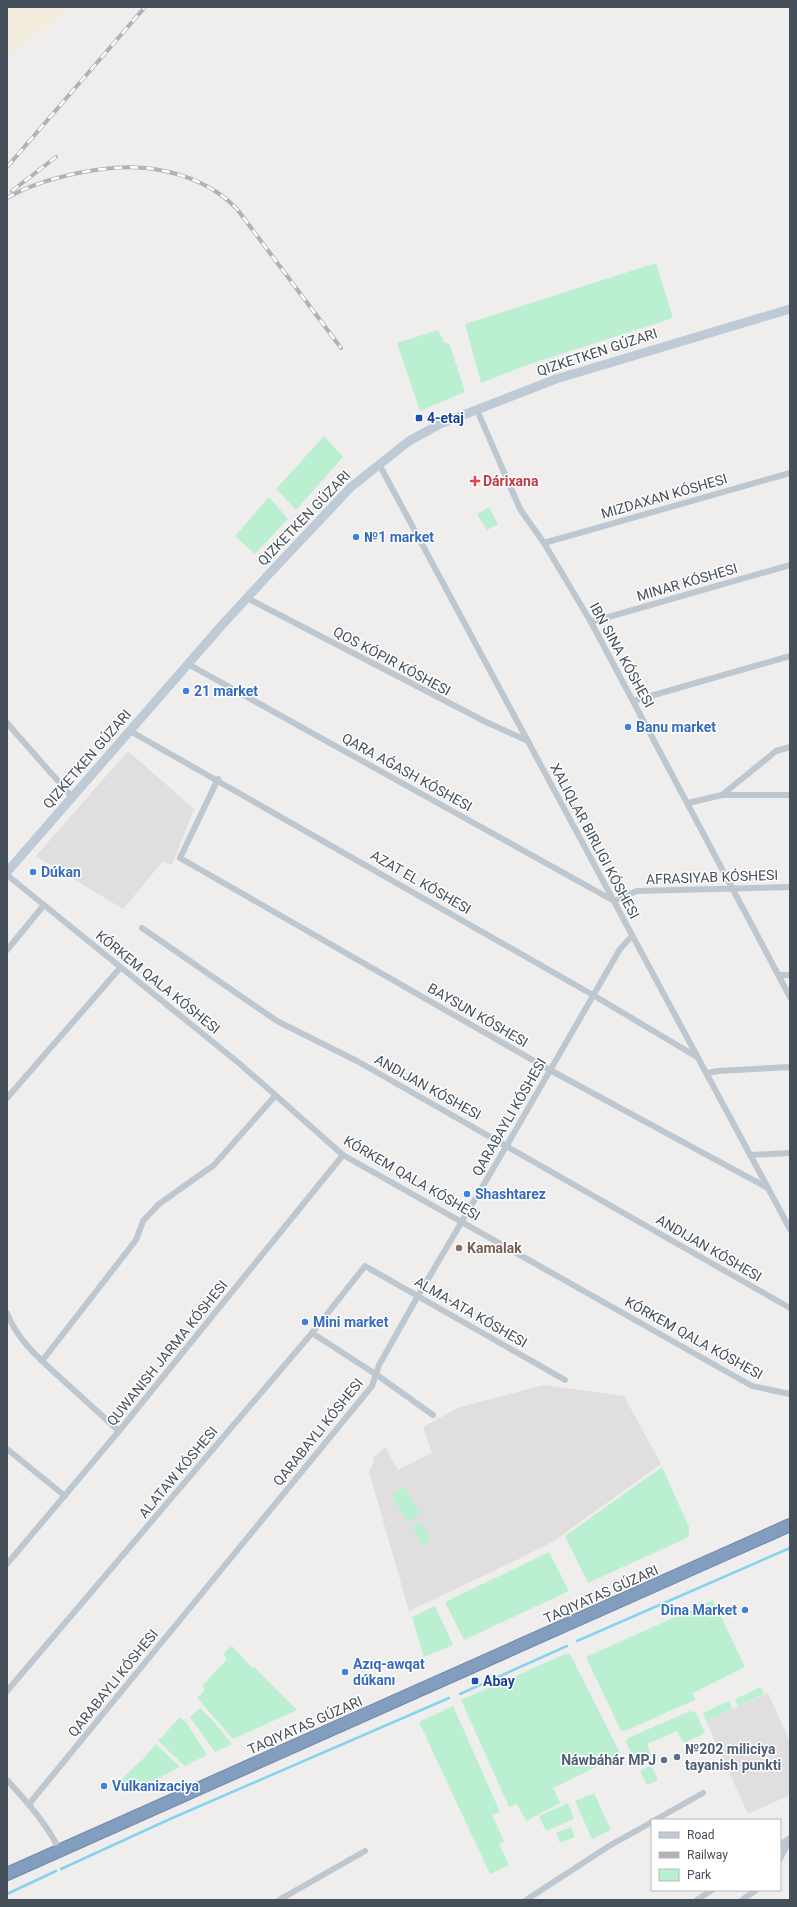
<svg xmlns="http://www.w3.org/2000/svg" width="797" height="1907" font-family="Roboto,sans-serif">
<rect width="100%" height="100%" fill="#f0eded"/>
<!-- education -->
<g fill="#e1dedf">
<polygon points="128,751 194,809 172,865 163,861 123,909 36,856"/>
<polygon points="544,1385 624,1396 661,1464 554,1541 517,1560 409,1611 369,1472 374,1461 373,1458 385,1447 398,1470 432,1453 423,1427 460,1407"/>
<polygon points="768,1693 790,1742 790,1795 748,1814 706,1721"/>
</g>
<!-- green -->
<g fill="#baf0d1">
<polygon points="656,263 673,318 530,364 481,383 465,324"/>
<polygon points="438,330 444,342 450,345 465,392 420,411 397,343"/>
<polygon points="324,436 343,457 296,510 276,489"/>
<polygon points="269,497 288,519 255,554 235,536"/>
<polygon points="489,507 498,524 487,530 477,514"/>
<polygon points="662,1467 689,1527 689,1537 588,1583 565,1536"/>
<polygon points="404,1487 421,1514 407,1522 391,1495"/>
<polygon points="421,1522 431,1541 422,1546 412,1527"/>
<polygon points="549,1552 569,1591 464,1640 445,1602"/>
<polygon points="713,1600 745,1667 693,1693 695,1700 625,1731 621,1731 586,1657"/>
<polygon points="435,1606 453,1645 424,1657 412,1617"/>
<polygon points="232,1646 252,1668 254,1667 297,1710 233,1739 197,1698 205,1690 202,1686 227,1659 223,1654"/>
<polygon points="565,1654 570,1654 621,1755 553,1788 560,1803 526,1821 517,1804 509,1807 461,1700"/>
<polygon points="761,1687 764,1694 738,1706 735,1699"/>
<polygon points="729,1701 732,1709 706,1721 703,1713"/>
<polygon points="453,1706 500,1812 492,1815 504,1841 499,1844 509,1865 490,1874 419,1722"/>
<polygon points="200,1708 213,1721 232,1744 215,1752 190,1717"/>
<polygon points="690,1711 696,1713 705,1733 684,1743 677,1731 647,1744 652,1757 639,1761 635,1761 626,1742 628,1738"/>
<polygon points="180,1717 186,1722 207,1755 185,1766 158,1741"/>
<polygon points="156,1744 180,1767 144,1786 140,1781 124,1791 116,1784 143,1759"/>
<polygon points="651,1765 658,1780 647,1785 640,1771"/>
<polygon points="594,1793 611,1830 592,1839 575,1801"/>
<polygon points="568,1803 574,1819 546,1831 539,1816"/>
<polygon points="571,1827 575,1837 560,1843 556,1833"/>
</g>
<!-- sand -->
<polygon fill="#f2eddd" points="7,7 71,7 7,56"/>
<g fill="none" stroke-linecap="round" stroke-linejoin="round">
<!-- stream -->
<g stroke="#85d3ee" stroke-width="2.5">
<polyline points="577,1641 790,1548"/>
<polyline points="460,1694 567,1646"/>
<polyline points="61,1869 170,1819 449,1698"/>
<polyline points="7,1894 56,1871"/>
</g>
<defs>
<polyline id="highway" points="7,1874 790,1525"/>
</defs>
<!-- highway casing -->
<use href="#highway" stroke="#6e88aa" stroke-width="14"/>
<!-- street -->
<g stroke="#bdc7d0" stroke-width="6">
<polyline points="477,410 520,509 544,543 591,622 790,997"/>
<polyline points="379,464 790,1229"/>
<polyline points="544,543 790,473"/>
<polyline points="247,598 486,722 528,741"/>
<polyline points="591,622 790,565"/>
<polyline points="188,664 614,901 637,891 790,887"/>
<polyline points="633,701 790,656"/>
<polyline points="7,723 72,797"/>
<polyline points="130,731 593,995 697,1057"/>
<polyline points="218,779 180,858 550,1070 768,1188"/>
<polyline points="722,795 776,751 790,747"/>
<polyline points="688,803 722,795 790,795"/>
<polyline points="7,875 240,1064 343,1155 752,1386 790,1394"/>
<polyline points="142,928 277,1021 357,1061 790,1308"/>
<polyline points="7,950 44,905"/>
<polyline points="779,975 790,975"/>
<polyline points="707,1073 718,1071 790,1067"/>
<polyline points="7,1098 120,968"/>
<polyline points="750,1155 790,1153"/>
<path d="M7,1313C18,1342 43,1362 66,1383C84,1399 101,1415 119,1431"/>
<polyline points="312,1333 377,1375 433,1415"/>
<polyline points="42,1361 136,1240 143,1221 159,1204 214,1165 275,1096"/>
<polyline points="7,1449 65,1496"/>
<polyline points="7,1564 119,1431 343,1155"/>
<polyline points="7,1691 312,1333 365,1266 565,1380"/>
<path d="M7,1780C27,1802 47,1824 60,1851"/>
<polyline points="29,1804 372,1386 379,1365 418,1296 507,1145 620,949 632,936"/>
<polyline points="655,1820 703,1793"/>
<polyline points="780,1845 790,1838"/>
<polyline points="780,1859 790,1839"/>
<polyline points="279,1900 365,1851"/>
<polyline points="526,1900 609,1846 652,1822"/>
<polyline points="697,1900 712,1890"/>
<polyline points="742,1900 756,1890"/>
</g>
<!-- secondary -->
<polyline stroke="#bfcad7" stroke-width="9" points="7,872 222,625 269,574 351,487 409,441 440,424 556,379 790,309"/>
<!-- highway -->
<use href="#highway" stroke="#839dbe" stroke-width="12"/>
<defs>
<g id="rail">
<polyline points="7,167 145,7"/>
<polyline points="12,191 56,157"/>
<path d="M7,198C43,177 112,162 154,169C185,174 215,186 237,209L341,348"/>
</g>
</defs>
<!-- rail casing -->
<use href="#rail" stroke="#afb2b8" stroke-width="4"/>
<!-- rail -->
<use href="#rail" stroke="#fff" stroke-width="2.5" stroke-dasharray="8" stroke-linecap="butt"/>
</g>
<!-- markers -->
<g fill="#1a4fb4" stroke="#fff" stroke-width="1.5">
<rect x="415" y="414" width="8" height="8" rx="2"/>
<rect x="471" y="1677" width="8" height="8" rx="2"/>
</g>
<path fill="#e0444e" stroke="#fff" stroke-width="1.5" d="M473 475h4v4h4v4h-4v4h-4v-4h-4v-4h4z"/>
<g fill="#3f7fe0" stroke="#fff" stroke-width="1.5">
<circle cx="356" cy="537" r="4"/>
<circle cx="186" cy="691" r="4"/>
<circle cx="628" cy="727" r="4"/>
<circle cx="33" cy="872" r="4"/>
<circle cx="467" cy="1194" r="4"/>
<circle cx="305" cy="1322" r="4"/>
<circle cx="745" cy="1610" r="4"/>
<circle cx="345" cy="1672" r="4"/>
<circle cx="104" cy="1786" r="4"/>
</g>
<circle fill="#8d6e63" stroke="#fff" stroke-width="1.5" cx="459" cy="1248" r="4"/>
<g fill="#5c6f8a" stroke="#fff" stroke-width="1.5">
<circle cx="677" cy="1757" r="4"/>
<circle cx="664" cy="1760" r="4"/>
</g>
<g text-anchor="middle" stroke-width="3" stroke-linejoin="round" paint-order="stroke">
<!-- street labels -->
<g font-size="14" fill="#45505b" stroke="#fff">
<text transform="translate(597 352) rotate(-18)" y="5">QIZKETKEN GÚZARI</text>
<text transform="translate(664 496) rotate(-16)" y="5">MIZDAXAN KÓSHESI</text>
<text transform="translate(304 518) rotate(-46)" y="5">QIZKETKEN GÚZARI</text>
<text transform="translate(687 582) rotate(-16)" y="5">MINAR KÓSHESI</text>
<text transform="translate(622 655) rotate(61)" y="5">IBN SINA KÓSHESI</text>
<text transform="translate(392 661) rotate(28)" y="5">QOS KÓPIR KÓSHESI</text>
<text transform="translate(87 759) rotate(-49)" y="5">QIZKETKEN GÚZARI</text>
<text transform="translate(407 772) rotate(29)" y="5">QARA AǴASH KÓSHESI</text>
<text transform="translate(595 841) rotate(62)" y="5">XALIQLAR BIRLIGI KÓSHESI</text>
<text transform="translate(712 877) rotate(-2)" y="5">AFRASIYAB KÓSHESI</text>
<text transform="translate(421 882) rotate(30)" y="5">AZAT EL KÓSHESI</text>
<text transform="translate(158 982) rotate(39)" y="5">KÓRKEM QALA KÓSHESI</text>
<text transform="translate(478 1015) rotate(30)" y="5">BAYSUN KÓSHESI</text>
<text transform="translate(428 1087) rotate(29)" y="5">ANDIJAN KÓSHESI</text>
<text transform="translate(509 1117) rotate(-60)" y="5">QARABAYLI KÓSHESI</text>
<text transform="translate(412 1178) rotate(30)" y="5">KÓRKEM QALA KÓSHESI</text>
<text transform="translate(709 1248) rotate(30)" y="5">ANDIJAN KÓSHESI</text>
<text transform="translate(471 1312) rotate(30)" y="5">ALMA-ATA KÓSHESI</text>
<text transform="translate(694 1338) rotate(29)" y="5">KÓRKEM QALA KÓSHESI</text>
<text transform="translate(167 1353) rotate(-51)" y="5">QUWANISH JARMA KÓSHESI</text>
<text transform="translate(318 1432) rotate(-51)" y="5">QARABAYLI KÓSHESI</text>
<text transform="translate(178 1472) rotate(-50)" y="5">ALATAW KÓSHESI</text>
<text transform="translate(601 1594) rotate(-24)" y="5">TAQIYATAS GÚZARI</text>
<text transform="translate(113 1683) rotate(-51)" y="5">QARABAYLI KÓSHESI</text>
<text transform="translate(305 1725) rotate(-24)" y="5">TAQIYATAS GÚZARI</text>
</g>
<!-- transit labels -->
<g font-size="14" font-weight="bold" fill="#164399" stroke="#fff" text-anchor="start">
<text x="427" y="423">4-etaj</text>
<text x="483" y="1686">Abay</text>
</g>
<!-- health labels -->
<g font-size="14" font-weight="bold" fill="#be3a42" stroke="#fff" text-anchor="start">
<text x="483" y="486">Dárixana</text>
</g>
<!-- shop labels -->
<g font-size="14" font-weight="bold" fill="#366cbe" stroke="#fff" text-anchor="start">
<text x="364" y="542">№1 market</text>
<text x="194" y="696">21 market</text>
<text x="636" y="732">Banu market</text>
<text x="41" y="877">Dúkan</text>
<text x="475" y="1199">Shashtarez</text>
<text x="313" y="1327">Mini market</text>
<text x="737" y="1615" text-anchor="end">Dina Market</text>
<text x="353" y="1669">Azıq-awqat<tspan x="353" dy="16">dúkanı</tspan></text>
<text x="112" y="1791">Vulkanizaciya</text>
</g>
<!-- education labels -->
<g font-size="14" font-weight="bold" fill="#785e54" stroke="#fff" text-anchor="start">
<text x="467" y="1253">Kamalak</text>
</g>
<!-- service labels -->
<g font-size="14" font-weight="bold" fill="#4e5e75" stroke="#fff" text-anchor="start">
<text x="685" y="1754">№202 miliciya<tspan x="685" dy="16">tayanish punkti</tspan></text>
<text x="656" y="1765" text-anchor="end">Náwbáhár MPJ</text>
</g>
</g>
<!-- border -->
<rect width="797" height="1907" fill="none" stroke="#45505b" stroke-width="16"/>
<!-- legend -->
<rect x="651" y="1819" width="130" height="72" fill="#ffffff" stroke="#b5b9bd"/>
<rect x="659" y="1832" width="20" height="6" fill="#bfcad7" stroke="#b5b9bd"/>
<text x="687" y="1839" font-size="12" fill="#45505b">Road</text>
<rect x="659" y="1852" width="20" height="6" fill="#afb2b8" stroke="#b5b9bd"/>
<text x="687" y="1859" font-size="12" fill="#45505b">Railway</text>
<rect x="659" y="1869" width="20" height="12" fill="#baf0d1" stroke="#b5b9bd"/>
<text x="687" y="1879" font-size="12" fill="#45505b">Park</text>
</svg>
